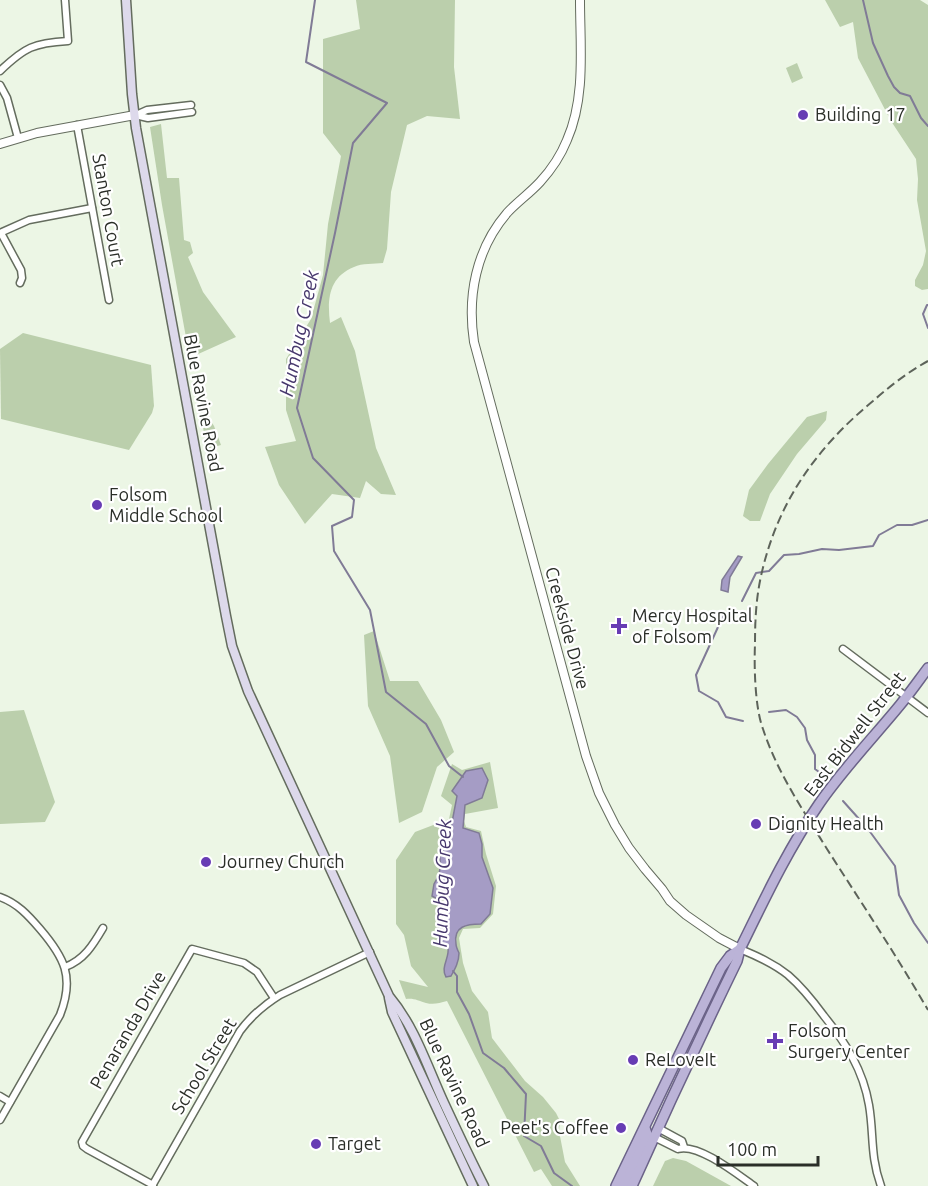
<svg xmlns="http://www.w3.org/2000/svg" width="928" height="1186" font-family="Ubuntu,sans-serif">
<rect width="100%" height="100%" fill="#ecf6e5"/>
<!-- green -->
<g fill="#bbcfac">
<path d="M356,0H455L454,67L460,119L427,116L407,125L391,192L387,249L383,263C374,264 362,263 354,267C329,277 327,299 330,323L341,317L355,351L376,448L396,495L381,494L366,481L360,498L332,494L305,524L279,485L265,447L296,441L286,410V359L311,319L323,275L328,224L341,156L323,133V39L360,29Z"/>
<polygon points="825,0 920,0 928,5 928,289 922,290 915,286 915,280 923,265 926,251 917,200 918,179 916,159 891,121 858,58 853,22 840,27"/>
<polygon points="797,63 803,78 792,83 786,68"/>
<polygon points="161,124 167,178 179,178 184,240 190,242 193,253 188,257 203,292 236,337 196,355 187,343 162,205 150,127"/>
<polygon points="23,333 151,365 154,406 152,413 129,450 1,419 0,349"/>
<polygon points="198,400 214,426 221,445 207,449"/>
<polygon points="827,411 826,420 797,454 770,494 760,521 750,521 743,516 749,490 768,464 807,417"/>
<polygon points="374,631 390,681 418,681 441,720 454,752 437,767 422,812 399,823 390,756 368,706 364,635"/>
<polygon points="24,710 55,802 45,822 0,824 0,712"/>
<path d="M490,762L498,808L465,814L464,821L466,827L481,831L486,854L496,886L493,914L480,928L463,929L459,938L463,963L472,991L488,1012L492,1038L525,1081L543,1097L556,1113L560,1121L559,1131L565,1162L580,1186H552L541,1169L534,1172L447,1001C439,1003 434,1005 426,1003C418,1001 415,998 406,999L399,980L428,987L411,966L404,935L396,924V860L415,832L449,819L452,805L441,796L452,764L462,770Z"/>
<polygon points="673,1158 686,1161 731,1186 653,1186 665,1161"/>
</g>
<!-- water -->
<g fill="#a59cc5" stroke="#807b96" stroke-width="1.5">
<polygon points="738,556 742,557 730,577 728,592 721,590 722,580"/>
<path d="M482,768L488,780L482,798L465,805L463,828L479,833L482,844V857L493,888L490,914L481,924C467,924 453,926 456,944C456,946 458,951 459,953C459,962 455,969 451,976L446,977C440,967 450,958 448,947L441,941L438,928C446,917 442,920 440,909L445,901V898H441L437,899L432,896L434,884L439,875L440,868V857L450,833L457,796L452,791L466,771Z"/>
</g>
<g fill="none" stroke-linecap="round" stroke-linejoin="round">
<!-- stream -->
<g stroke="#807b96" stroke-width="2">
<polyline points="315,0 306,62 387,103 353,143 335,233 297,408 313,458 354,500 352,517 332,526 334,551 370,610 386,692 426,724 449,766 463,777"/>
<polyline points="863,0 873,43 888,76 894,87 900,93 910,96 921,118 928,126"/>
<polyline points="928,305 927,305 923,314 928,328"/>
<polyline points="742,601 756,573 769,571 784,555 799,554 822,549 839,550 873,546 879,535 897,525 912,525 928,520"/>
<polyline points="724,614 696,675 699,691 718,702 726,717 743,721"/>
<polyline points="769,712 786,710 797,717 805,728 807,740 815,755 815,769 819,772"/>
<polyline points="843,801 868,829 895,866 899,895 914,923 928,943"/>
<polyline points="453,971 457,976 457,992 469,1014 483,1053 504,1068 526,1094 524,1136 541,1146 554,1173 572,1186"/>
</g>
<defs>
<g id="minor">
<path d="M0,71C25,47 34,43 68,41L65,0"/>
<polyline points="0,85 7,98 18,138"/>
<polyline points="135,115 148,118 192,112"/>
<polyline points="136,115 147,110 191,105"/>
<polyline points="77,125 109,300"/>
<polyline points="0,233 29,220 92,208"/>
<polyline points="1,233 21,270 22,278 20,283"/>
<polyline points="843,649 928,713"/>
<path d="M0,897C17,903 28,915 40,929C64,957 75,977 60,1015L0,1120"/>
<path d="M740,949C757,956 773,963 788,975C802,987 813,1001 824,1016C846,1043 863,1070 869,1105C874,1134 870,1156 881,1186"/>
<path d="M65,967C84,960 93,945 103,928"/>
<polyline points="0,1096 10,1102"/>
<polyline points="658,1128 682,1141 684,1147"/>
<path d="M654,1137L678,1149C698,1143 737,1174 754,1186"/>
<polyline points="153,1185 87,1149 83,1146 82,1142 192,949 244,963 257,972 274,998"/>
<path d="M152,1186L240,1031C251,1016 264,1005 280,995L370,952"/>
</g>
<g id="tertiary">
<path d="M580,0C580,46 586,97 567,140C561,155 551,170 540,182C530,193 517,202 507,213C476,249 467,296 474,342L586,756L599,793L615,825L629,848L645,869L662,889L670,901L686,915L719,938L740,949"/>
<polyline points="0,144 37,133 135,115"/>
</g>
<g id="secondary">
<path d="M126,0L132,94L136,128L226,616L232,646L248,691L389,996C415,1027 427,1066 444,1103C457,1131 470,1159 484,1186"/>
<polyline points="389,998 392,1012 473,1186"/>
</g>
<g id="primary">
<polyline points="616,1186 721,968 730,956 740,949"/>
<polyline points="624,1186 645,1141 647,1134 645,1128"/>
<path d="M632,1186C666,1110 701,1035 737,961L740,949C764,900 788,849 819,804C843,769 873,738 900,705C910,693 919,680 928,668"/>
</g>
</defs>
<!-- minor casing -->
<use href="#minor" stroke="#646c5e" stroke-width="9"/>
<!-- tertiary casing -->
<use href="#tertiary" stroke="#646c5e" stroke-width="10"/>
<!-- secondary casing -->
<use href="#secondary" stroke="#646c5e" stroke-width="11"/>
<!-- primary casing -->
<use href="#primary" stroke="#6b6388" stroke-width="12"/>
<!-- minor -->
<use href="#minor" stroke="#fff" stroke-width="6"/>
<!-- tertiary -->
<use href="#tertiary" stroke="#fff" stroke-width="8"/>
<!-- secondary -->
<use href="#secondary" stroke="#ddd9eb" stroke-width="8"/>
<!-- primary -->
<use href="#primary" stroke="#bbb3d7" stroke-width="9"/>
<!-- rail -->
<path stroke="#5d635a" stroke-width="2" stroke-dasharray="9 4.5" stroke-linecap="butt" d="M928,361C908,372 890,386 873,401C816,448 777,503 761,576C756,599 755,621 755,644C754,667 755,708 763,729C777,772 803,810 827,849C861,902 896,955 928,1010"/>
</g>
<!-- markers -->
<g fill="#673cb4" stroke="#fff" stroke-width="2">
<circle cx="803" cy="115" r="6"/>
<circle cx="97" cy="505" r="6"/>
<path d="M616 617h6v6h6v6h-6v6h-6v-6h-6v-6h6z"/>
<circle cx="756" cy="824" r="6"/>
<circle cx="206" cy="862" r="6"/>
<path d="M772 1032h6v6h6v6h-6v6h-6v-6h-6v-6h6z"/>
<circle cx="633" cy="1060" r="6"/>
<circle cx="621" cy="1128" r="6"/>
<circle cx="316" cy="1144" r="6"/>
</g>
<g text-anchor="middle" stroke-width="4.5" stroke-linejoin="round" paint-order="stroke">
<!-- poi labels -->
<g font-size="18" fill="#2a2e28" stroke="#fff" text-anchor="start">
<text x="815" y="121">Building 17</text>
<text x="109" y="501">Folsom<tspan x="109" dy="21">Middle School</tspan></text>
<text x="632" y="622">Mercy Hospital<tspan x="632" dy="21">of Folsom</tspan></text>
<text x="768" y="830">Dignity Health</text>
<text x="218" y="868">Journey Church</text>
<text x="788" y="1037">Folsom<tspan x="788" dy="21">Surgery Center</tspan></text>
<text x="645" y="1066">ReLoveIt</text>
<text x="609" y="1134" text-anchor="end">Peet's Coffee</text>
<text x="328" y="1150">Target</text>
</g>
<!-- street labels -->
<g font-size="18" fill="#2a2e28" stroke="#fff">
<text transform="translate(108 210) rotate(80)" y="6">Stanton Court</text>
<text transform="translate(203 403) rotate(79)" y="6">Blue Ravine Road</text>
<text transform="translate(567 628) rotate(75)" y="6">Creekside Drive</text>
<text transform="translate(855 734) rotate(-52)" y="6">East Bidwell Street</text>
<text transform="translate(128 1030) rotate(-60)" y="6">Penaranda Drive</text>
<text transform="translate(204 1066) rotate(-59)" y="6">School Street</text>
<text transform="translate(454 1083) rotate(65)" y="6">Blue Ravine Road</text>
</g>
<!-- water labels -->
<g font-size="20" font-style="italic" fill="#47386d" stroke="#fff">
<text transform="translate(299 333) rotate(-78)" y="7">Humbug Creek</text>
<text transform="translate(442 883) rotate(-88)" y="7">Humbug Creek</text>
</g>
</g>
<!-- scale -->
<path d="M718 1156v9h100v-9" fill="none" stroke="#2a2e28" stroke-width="3"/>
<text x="727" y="1156" font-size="18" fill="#2a2e28" stroke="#ffffff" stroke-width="4.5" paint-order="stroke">100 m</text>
</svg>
